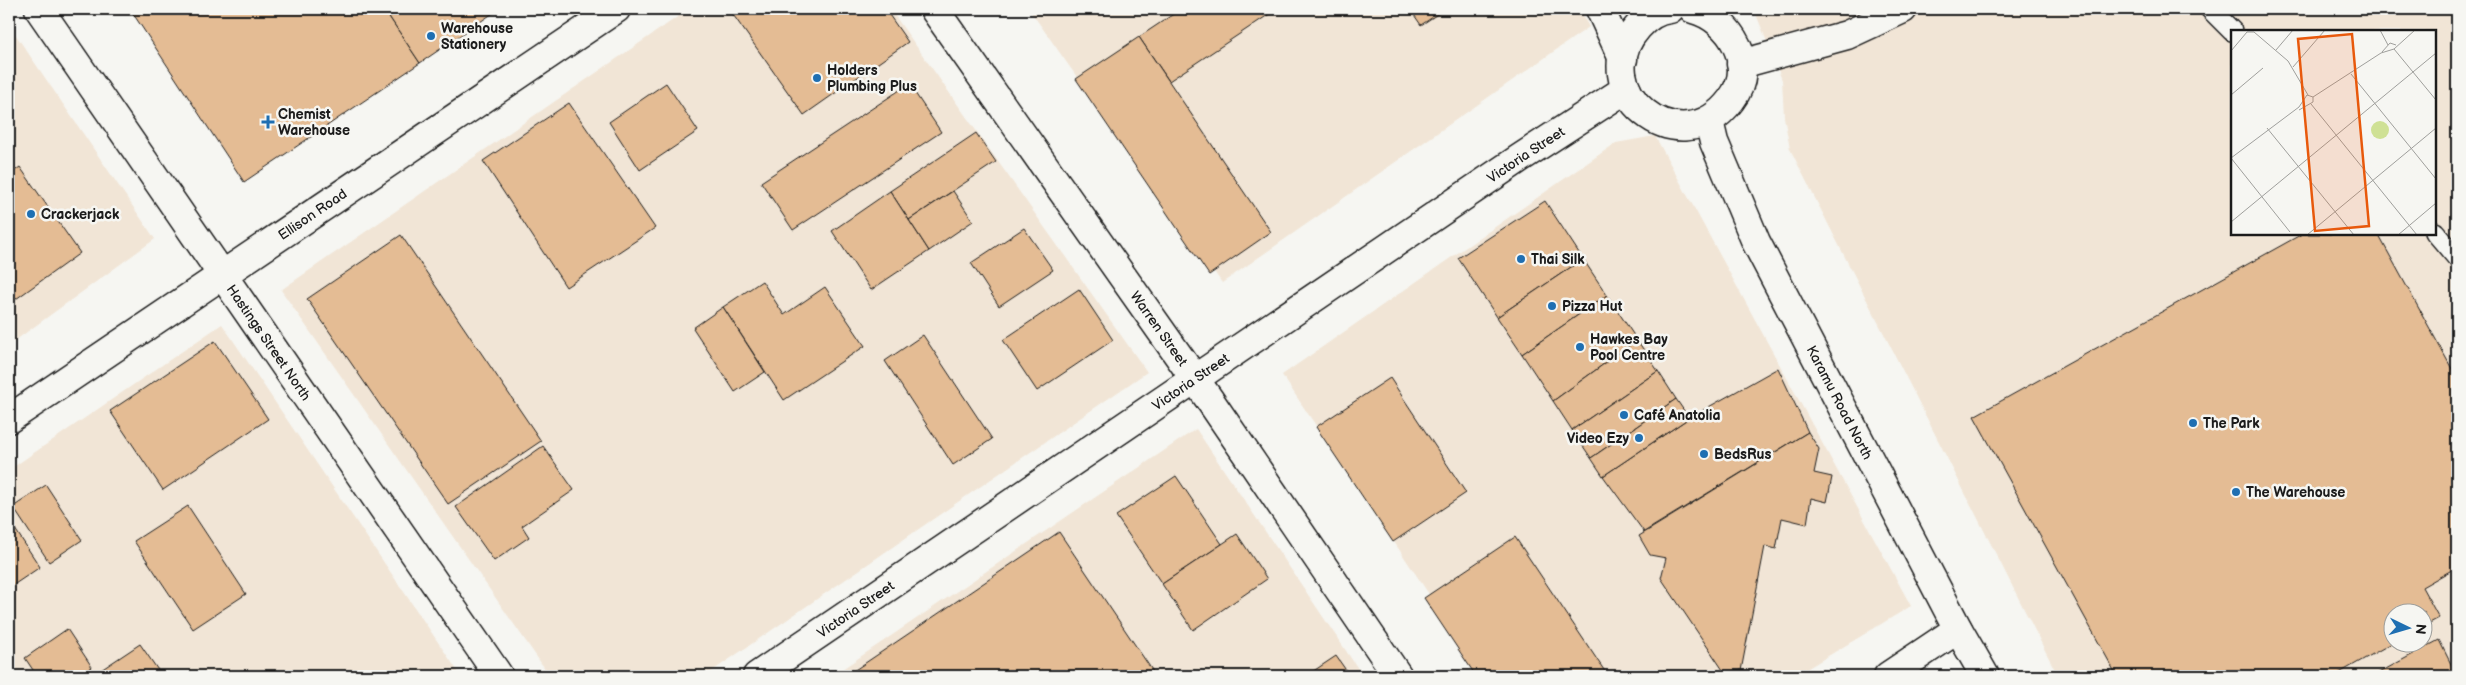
<svg xmlns="http://www.w3.org/2000/svg" width="2466" height="685" font-family="'Balsamiq Sans',sans-serif">
<rect width="100%" height="100%" fill="#f6f6f2"/>
<filter id="ink" filterUnits="userSpaceOnUse"><feTurbulence type="fractalNoise" baseFrequency=".02" numOctaves="2"/><feDisplacementMap in="SourceGraphic" scale="10" xChannelSelector="R" yChannelSelector="G"/><feConvolveMatrix kernelMatrix="1 2 1 2 8 2 1 2 1" color-interpolation-filters="sRGB"/></filter>
<g filter="url(#ink)">
<!-- built -->
<g fill="#f1e5d6" fill-rule="evenodd">
<polygon points="689,9 890,9 1147,372 705,676 550,676 281,290"/>
<polygon points="1029,9 1579,9 1589,27 1222,283"/>
<path d="M1754,9H2457V676H2058L1790,149L1784,117L1782,80ZM2232,31H2435V234H2232ZM2394,612H2424V642H2394Z"/>
<polygon points="9,25 155,239 9,345"/>
<polygon points="1655,136 1911,606 1795,676 1484,676 1282,375 1616,143"/>
<polygon points="222,324 461,676 9,676 9,470"/>
<polygon points="1196,429 1363,676 832,676"/>
</g>
<!-- building -->
<g fill="#e4bc94" stroke="#1c1c1c">
<polygon points="130,9 384,9 420,63 244,182"/>
<polygon points="384,9 499,9 420,63"/>
<polygon points="729,9 885,9 908,42 804,115"/>
<polygon points="1181,9 1277,9 1169,81 1139,37"/>
<polygon points="1410,9 1445,9 1421,25"/>
<polygon points="1139,37 1271,232 1209,275 1076,79"/>
<polygon points="666,83 698,131 640,170 609,122"/>
<polygon points="909,84 941,132 793,230 761,182"/>
<polygon points="569,103 655,228 566,287 483,161"/>
<polygon points="976,133 996,162 909,220 890,191"/>
<polygon points="20,167 80,253 9,304 9,175"/>
<polygon points="890,191 929,251 871,290 832,231"/>
<polygon points="953,191 973,221 929,251 909,220"/>
<polygon points="1545,201 1583,259 1497,317 1458,258"/>
<polygon points="1024,228 1053,270 999,306 971,263"/>
<polygon points="2302,234 2378,234 2457,378 2457,567 2422,587 2439,618 2424,626 2424,612 2394,612 2394,642 2334,676 2117,676 1974,416"/>
<polygon points="401,235 541,441 448,504 307,299"/>
<polygon points="1583,259 1607,295 1522,354 1497,317"/>
<polygon points="762,281 784,315 825,287 865,346 784,400 723,307"/>
<polygon points="1079,289 1113,340 1037,391 1003,340"/>
<polygon points="1607,295 1637,340 1553,401 1522,354"/>
<polygon points="723,307 765,372 735,392 693,328"/>
<polygon points="923,335 992,439 953,465 885,361"/>
<polygon points="1637,340 1658,371 1572,430 1553,401"/>
<polygon points="215,341 268,419 163,490 110,411"/>
<polygon points="1778,368 1808,432 1644,532 1603,476 1689,418"/>
<polygon points="1658,371 1676,399 1591,458 1572,430"/>
<polygon points="1390,378 1466,493 1393,542 1316,427"/>
<polygon points="1676,399 1689,418 1603,476 1591,458"/>
<polygon points="1808,432 1819,449 1814,473 1832,477 1827,502 1811,498 1807,524 1782,518 1776,549 1765,546 1740,676 1727,676 1661,578 1666,558 1650,555 1639,536"/>
<polygon points="543,446 574,490 522,526 529,537 494,561 456,507"/>
<polygon points="1176,476 1222,544 1162,584 1116,516"/>
<polygon points="46,485 82,540 49,562 13,507"/>
<polygon points="188,506 246,594 193,629 134,541"/>
<polygon points="13,526 40,567 9,588 9,529"/>
<polygon points="1059,532 1156,676 846,676"/>
<polygon points="1237,534 1267,579 1193,630 1162,584"/>
<polygon points="1515,537 1608,676 1476,676 1424,598"/>
<polygon points="67,629 92,667 79,676 37,676 25,658"/>
<polygon points="2439,640 2457,676 2373,676"/>
<polygon points="140,644 162,676 92,676"/>
<polygon points="1336,656 1350,676 1306,676"/>
</g>
<g fill="none" stroke-linecap="round" stroke-linejoin="round">
<defs>
<g id="service">
<polyline points="2210,9 2232,31"/>
<polyline points="2435,232 2457,258"/>
</g>
<g id="minor">
<path id="s1" d="M39,9L499,676"/>
<path id="s2" d="M934,9L1209,399L1398,676"/>
<polyline points="1741,64 1847,35 1903,9"/>
<path id="s3" d="M9,419L616,9"/>
<path id="s4" d="M757,676L1520,158L1626,89"/>
<polyline points="1888,676 1958,629"/>
</g>
<g id="secondary">
<polyline points="1600,9 1623,59"/>
<path d="M1670,9C1657,10 1646,18 1638,27C1583,88 1679,169 1731,100C1758,65 1731,19 1693,9"/>
<path id="s5" d="M1709,121L1714,142L1756,242L1958,629L1985,676"/>
</g>
</defs>
<!-- service casing -->
<use href="#service" stroke="#1c1c1c" stroke-width="22"/>
<!-- minor casing -->
<use href="#minor" stroke="#1c1c1c" stroke-width="31"/>
<!-- secondary casing -->
<use href="#secondary" stroke="#1c1c1c" stroke-width="31"/>
<!-- service -->
<use href="#service" stroke="#f6f6f2" stroke-width="19"/>
<!-- minor -->
<use href="#minor" stroke="#f6f6f2" stroke-width="28"/>
<!-- secondary -->
<use href="#secondary" stroke="#f6f6f2" stroke-width="28"/>
</g>
</g>
<!-- markers -->
<g fill="#1f6fb2" stroke="#f6f6f2" stroke-width="2">
<circle cx="431" cy="36" r="5"/>
<circle cx="817" cy="78" r="5"/>
<path d="M265.5 114.5h5v5h5v5h-5v5h-5v-5h-5v-5h5z"/>
<circle cx="31" cy="214" r="5"/>
<circle cx="1521" cy="259" r="5"/>
<circle cx="1552" cy="306" r="5"/>
<circle cx="1580" cy="347" r="5"/>
<circle cx="1624" cy="415" r="5"/>
<circle cx="2193" cy="423" r="5"/>
<circle cx="1639" cy="438" r="5"/>
<circle cx="1704" cy="454" r="5"/>
<circle cx="2236" cy="492" r="5"/>
</g>
<g text-anchor="middle" stroke-width="5" stroke-linejoin="round" paint-order="stroke">
<!-- poi labels -->
<g font-size="14" font-weight="bold" fill="#1c1c1c" stroke="#f6f6f2" text-anchor="start">
<text x="441" y="33">Warehouse<tspan x="441" dy="16">Stationery</tspan></text>
<text x="827" y="75">Holders<tspan x="827" dy="16">Plumbing Plus</tspan></text>
<text x="278" y="119">Chemist<tspan x="278" dy="16">Warehouse</tspan></text>
<text x="41" y="219">Crackerjack</text>
<text x="1531" y="264">Thai Silk</text>
<text x="1562" y="311">Pizza Hut</text>
<text x="1590" y="344">Hawkes Bay<tspan x="1590" dy="16">Pool Centre</tspan></text>
<text x="1634" y="420">Café Anatolia</text>
<text x="2203" y="428">The Park</text>
<text x="1629" y="443" text-anchor="end">Video Ezy</text>
<text x="1714" y="459">BedsRus</text>
<text x="2246" y="497">The Warehouse</text>
</g>
<!-- street labels -->
<g font-size="14" fill="#1c1c1c" stroke="#f6f6f2">
<text dy="5" stroke="none"><textPath href="#s4" startOffset="929">Victoria Street</textPath></text>
<text dy="5" stroke="none"><textPath href="#s3" startOffset="366">Ellison Road</textPath></text>
<text dy="5" stroke="none"><textPath href="#s2" startOffset="391">Warren Street</textPath></text>
<text dy="5" stroke="none"><textPath href="#s1" startOffset="405">Hastings Street North</textPath></text>
<text dy="5" stroke="none"><textPath href="#s4" startOffset="524">Victoria Street</textPath></text>
<text dy="5" stroke="none"><textPath href="#s5" startOffset="311">Karamu Road North</textPath></text>
<text dy="5" stroke="none"><textPath href="#s4" startOffset="119">Victoria Street</textPath></text>
</g>
</g>
<!-- overview -->
<g transform="translate(2231 30)">
<rect width="205" height="205" fill="#f6f6f2"/>
<path d="M140 100a9 9 0 1 1 18 0a9 9 0 1 1-18 0Z" fill="#cfe195"/>
<path fill="none" stroke="#9f9f9c" stroke-width="1" d="M149,0L157,15M163,19L205,70M45,20L62,0M0,21L16,2H23L57,31L77,65M151,22L159,13L165,15M62,37L94,0M120,44L205,149M0,65L32,38M82,67L150,23L163,19L184,0M80,74L186,205M68,80L82,72V67M36,98L123,205M0,128L68,77L76,65L82,67M0,128L59,202M0,192L205,23M76,205L205,98M167,205L205,173"/>
<path fill="#e8590c" fill-opacity="0.15" stroke="#e8590c" stroke-width="2.5" d="M121,4L138,196L84,201L67,9Z"/>
<rect width="205" height="205" fill="none" stroke="#1c1c1c" stroke-width="2.5"/>
</g>
<!-- margin -->
<rect width="2466" height="685" fill="none" stroke="#f6f6f2" stroke-width="30"/>
<rect x="15" y="15" width="2436" height="655" fill="none" stroke="#1c1c1c" stroke-width="2" filter="url(#ink)"/>
<!-- north arrow -->
<g transform="translate(2408 628) rotate(95)"><circle r="24" fill="#f6f6f2" stroke="#9f9f9c"/>
<path d="M0-4L9 19L0 12L-9 19Z" fill="#1f6fb2"/>
<text y="-8" font-size="14" font-weight="bold" text-anchor="middle" fill="#1c1c1c">N</text>
</g>
</svg>
